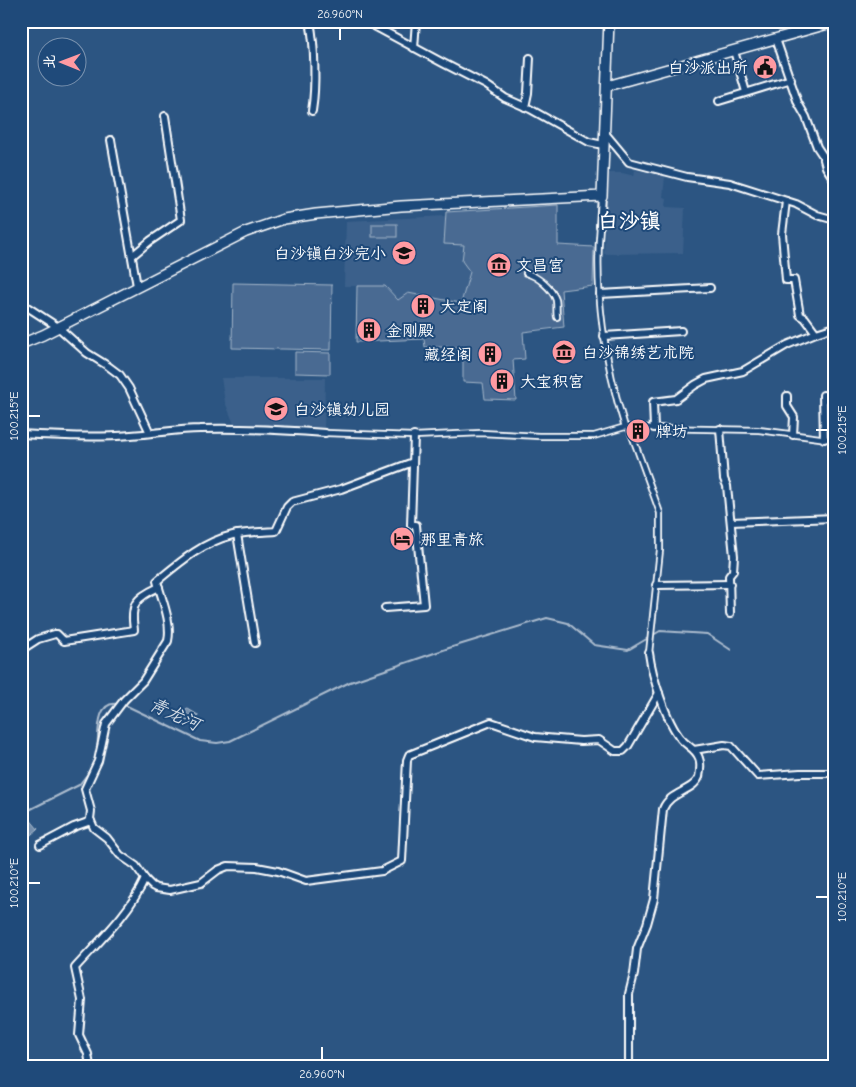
<svg xmlns="http://www.w3.org/2000/svg" width="856" height="1087" font-family="'Comic Neue','LXGW WenKai TC',sans-serif">
<rect width="100%" height="100%" fill="#2c5582"/>
<filter id="ink" filterUnits="userSpaceOnUse"><feTurbulence type="fractalNoise" baseFrequency=".02" numOctaves="2"/><feDisplacementMap in="SourceGraphic" scale="10" xChannelSelector="R" yChannelSelector="G"/><feConvolveMatrix kernelMatrix="1 2 1 2 8 2 1 2 1" color-interpolation-filters="sRGB"/></filter>
<g filter="url(#ink)">
<!-- built -->
<g fill="#3b618b">
<polygon points="635,170 665,176 663,197 667,198 666,207 685,208 683,253 604,254 607,173 622,173 634,176"/>
<polygon points="446,216 445,243 465,244 470,272 461,304 409,293 398,300 385,286 344,286 346,221"/>
<polygon points="221,378 325,378 324,431 292,428 239,428 234,424 225,402"/>
</g>
<!-- green -->
<g fill="#486b92" stroke="#a4b5c8">
<polygon points="558,205 558,245 594,247 593,286 561,290 564,327 523,332 525,359 513,360 516,400 485,399 483,383 463,382 463,347 425,347 424,339 356,342 357,286 385,286 398,300 408,293 461,303 470,272 462,261 464,245 444,244 446,212"/>
<rect x="372" y="224" width="25" height="13"/>
<polygon points="233,283 332,285 331,350 232,348"/>
<polygon points="295,352 330,353 330,374 295,373"/>
</g>
<!-- water -->
<g fill="#748fad" stroke="#acbcce">
<polygon points="188,709 198,715 197,720 178,721 179,712"/>
<polygon points="26,816 28,817 38,829 21,843 21,820"/>
</g>
<g fill="none" stroke-linecap="round" stroke-linejoin="round">
<!-- stream -->
<g stroke="#acbcce" stroke-width="2">
<polyline points="122,705 127,706 200,741 217,743 230,741 350,682 449,648 547,618 568,623 594,645 628,650 660,631 707,634 731,650"/>
<path d="M97,751C99,737 95,701 117,704"/>
<polyline points="21,814 79,785 89,772 96,758"/>
</g>
<defs>
<g id="pedestrian">
<path d="M600,226C594,291 605,365 625,427"/>
<path d="M526,273C537,276 552,288 556,300C557,305 556,312 557,317"/>
<polyline points="629,427 660,513 660,550 649,653"/>
<polyline points="325,433 414,436 481,433 539,436 594,436 625,427 654,428 759,430 835,440"/>
</g>
<g id="minor">
<path d="M310,21C315,47 316,86 312,111"/>
<polyline points="365,21 443,63 486,85 505,98 530,109 589,142 603,145"/>
<polyline points="776,39 798,103 806,117 817,147 823,156 826,167 835,181"/>
<polyline points="414,48 416,21"/>
<polyline points="734,51 746,92"/>
<polyline points="719,101 791,79"/>
<polyline points="525,107 528,93 530,58"/>
<polyline points="604,132 629,162 687,177 730,183 796,204 817,215 835,220"/>
<polyline points="111,140 137,286"/>
<polyline points="786,201 782,234 786,280 794,280 800,315 805,318 816,333"/>
<polyline points="600,226 602,196"/>
<polyline points="132,256 150,241 181,220 165,116"/>
<polyline points="600,294 710,288"/>
<polyline points="21,303 58,327 87,353 108,366 120,375 129,388 150,433"/>
<polyline points="604,336 681,331"/>
<polyline points="823,395 824,439"/>
<polyline points="787,396 787,406 794,417 793,435"/>
<polyline points="654,428 653,402 676,399 695,385 706,379 743,371 787,345 816,333 835,327"/>
<polyline points="720,429 724,479 727,486 734,556 733,571 729,576 730,614"/>
<path d="M21,434C58,436 95,438 131,435C154,434 177,429 200,429C241,428 283,430 325,433"/>
<path d="M413,462L341,489L292,502L287,507L276,531C262,532 247,532 233,535C203,542 180,562 157,581C162,600 172,622 168,641L143,681L124,700L106,724L98,761L85,789L91,811L90,819L94,828L107,838L120,855L136,866L145,879L152,886L156,888L170,890L201,883L218,870L228,866L257,867L278,871L306,881L382,871L402,861L407,760L409,755L491,722L535,737L581,741L599,740L615,751H623L628,746L659,693"/>
<polyline points="731,522 835,518"/>
<polyline points="237,534 255,643"/>
<polyline points="656,585 730,584"/>
<polyline points="385,608 424,605 416,525 411,525 414,436"/>
<path d="M21,650L38,639L55,634H57L64,641L134,630C130,604 135,598 159,587"/>
<polyline points="694,750 724,745 731,746 758,776 800,773 835,773"/>
<polyline points="40,845 74,827 91,821"/>
<path d="M90,1066L88,1054L79,1035L82,1000L75,968C100,940 129,914 145,879"/>
<path d="M629,1066V994L634,974L637,949L647,924L654,899L663,809C670,791 693,792 699,777C700,772 701,763 699,758C696,749 687,746 681,739C666,721 652,676 649,653"/>
</g>
<g id="secondary">
<polyline points="607,86 835,22"/>
<polyline points="21,344 43,335 246,232 284,219 316,214 401,206 602,196 609,21"/>
</g>
</defs>
<!-- pedestrian casing -->
<use href="#pedestrian" stroke="#fff" stroke-width="8"/>
<!-- minor casing -->
<use href="#minor" stroke="#fff" stroke-width="10"/>
<!-- secondary casing -->
<use href="#secondary" stroke="#fff" stroke-width="12"/>
<!-- pedestrian -->
<use href="#pedestrian" stroke="#1f4a7a" stroke-width="4.5"/>
<!-- minor -->
<use href="#minor" stroke="#1f4a7a" stroke-width="6"/>
<!-- secondary -->
<use href="#secondary" stroke="#1f4a7a" stroke-width="9"/>
</g>
</g>
<!-- ticks -->
<path fill="none" stroke="#fff" stroke-width="2" d="M340,40V28M28,416H40M816,430H828M28,883H40M816,897H828M322,1060V1047"/>
<!-- icons -->
<defs>
<symbol id="civic-disc" viewBox="-11 -11 22 22"><circle r="9.5" fill="#ff9aa2" stroke="#1f4a7a"/><path d="M-.6-6.5H3V-4.5H.6V-3L4-1V1h2V6H-6V1h2V-1L-.6-3ZM-1.2 2.5V6h2.4V2.5Z" fill="#111"/></symbol>
<symbol id="school-disc" viewBox="-11 -11 22 22"><circle r="9.5" fill="#ff9aa2" stroke="#1f4a7a"/><path d="M0-5L7-2L0 1L-7-2ZM-4 1L0 2.5L4 1V4Q0 6-4 4Z" fill="#111"/></symbol>
<symbol id="museum-disc" viewBox="-11 -11 22 22"><circle r="9.5" fill="#ff9aa2" stroke="#1f4a7a"/><path d="M0-6L6-3V-2H-6V-3ZM-5-1h2V3h-2ZM-1-1h2V3h-2ZM3-1h2V3H3ZM-6 4H6V6H-6Z" fill="#111"/></symbol>
<symbol id="building-disc" viewBox="-11 -11 22 22"><circle r="9.5" fill="#ff9aa2" stroke="#1f4a7a"/><path d="M-4-6H4V6H1V3H-1V6H-4ZM-2.5-4.3h1.7v1.8h-1.7ZM.8-4.3h1.7v1.8H.8ZM-2.5-1h1.7V.8h-1.7ZM.8-1h1.7V.8H.8Z" fill="#111"/></symbol>
<symbol id="hotel-disc" viewBox="-11 -11 22 22"><circle r="9.5" fill="#ff9aa2" stroke="#1f4a7a"/><path d="M-6-4.5h1.5V1H6V5H4.5V3h-9V5H-6ZM-4 0a1.8 1.8 0 1 1 3.6 0ZM.5 0V-2.5h3Q6-2.5 6 0Z" fill="#111"/></symbol>
</defs>
<g fill-rule="evenodd">
<use href="#civic-disc" x="751" y="53" width="28" height="28"/>
<use href="#school-disc" x="390" y="239" width="28" height="28"/>
<use href="#museum-disc" x="485" y="251" width="28" height="28"/>
<use href="#building-disc" x="409" y="292" width="28" height="28"/>
<use href="#building-disc" x="355" y="316" width="28" height="28"/>
<use href="#museum-disc" x="550" y="338" width="28" height="28"/>
<use href="#building-disc" x="476" y="340" width="28" height="28"/>
<use href="#building-disc" x="488" y="367" width="28" height="28"/>
<use href="#school-disc" x="262" y="395" width="28" height="28"/>
<use href="#building-disc" x="624" y="417" width="28" height="28"/>
<use href="#hotel-disc" x="388" y="525" width="28" height="28"/>
</g>
<g text-anchor="middle" stroke-width="4" stroke-linejoin="round" paint-order="stroke">
<!-- poi labels -->
<g font-size="16" fill="#fff" stroke="#1f4a7a" text-anchor="start">
<text x="748" y="73" text-anchor="end">白沙派出所</text>
<text x="386" y="259" text-anchor="end">白沙镇白沙完小</text>
<text x="516" y="271">文昌宫</text>
<text x="440" y="312">大定阁</text>
<text x="386" y="336">金刚殿</text>
<text x="582" y="358">白沙锦绣艺术院</text>
<text x="472" y="360" text-anchor="end">藏经阁</text>
<text x="520" y="387">大宝积宫</text>
<text x="294" y="415">白沙镇幼儿园</text>
<text x="656" y="437">牌坊</text>
<text x="420" y="545">那里青旅</text>
</g>
<!-- water labels -->
<g font-size="18" font-style="italic" fill="#d5dde6" stroke="#1f4a7a">
<text transform="translate(175 714) rotate(25)" y="6">青龙河</text>
</g>
<!-- district labels -->
<g font-size="21" font-weight="bold" fill="#fff" stroke="#1f4a7a">
<text x="629" y="228">白沙镇</text>
</g>
</g>
<!-- margin -->
<rect width="856" height="1087" fill="none" stroke="#1f4a7a" stroke-width="55"/>
<!-- north arrow -->
<g transform="translate(62 62) rotate(271)"><circle r="24" fill="#1f4a7a" stroke="#7992af"/>
<path d="M0-4L9 19L0 12L-9 19Z" fill="#ff9aa2"/>
<text y="-8" font-size="14" font-weight="bold" text-anchor="middle" fill="#ffffff">北</text>
</g>
<rect x="28" y="28" width="800" height="1032" fill="none" stroke="#fff" stroke-width="2"/>
<g font-size="12" text-anchor="middle" fill="#fff">
<text x="340" y="18">26.960°N</text>
<text transform="translate(14 416) rotate(-90)" y="4">100.215°E</text>
<text transform="translate(842 430) rotate(-90)" y="4">100.215°E</text>
<text transform="translate(14 883) rotate(-90)" y="4">100.210°E</text>
<text transform="translate(842 897) rotate(-90)" y="4">100.210°E</text>
<text x="322" y="1078">26.960°N</text>
</g>
</svg>
